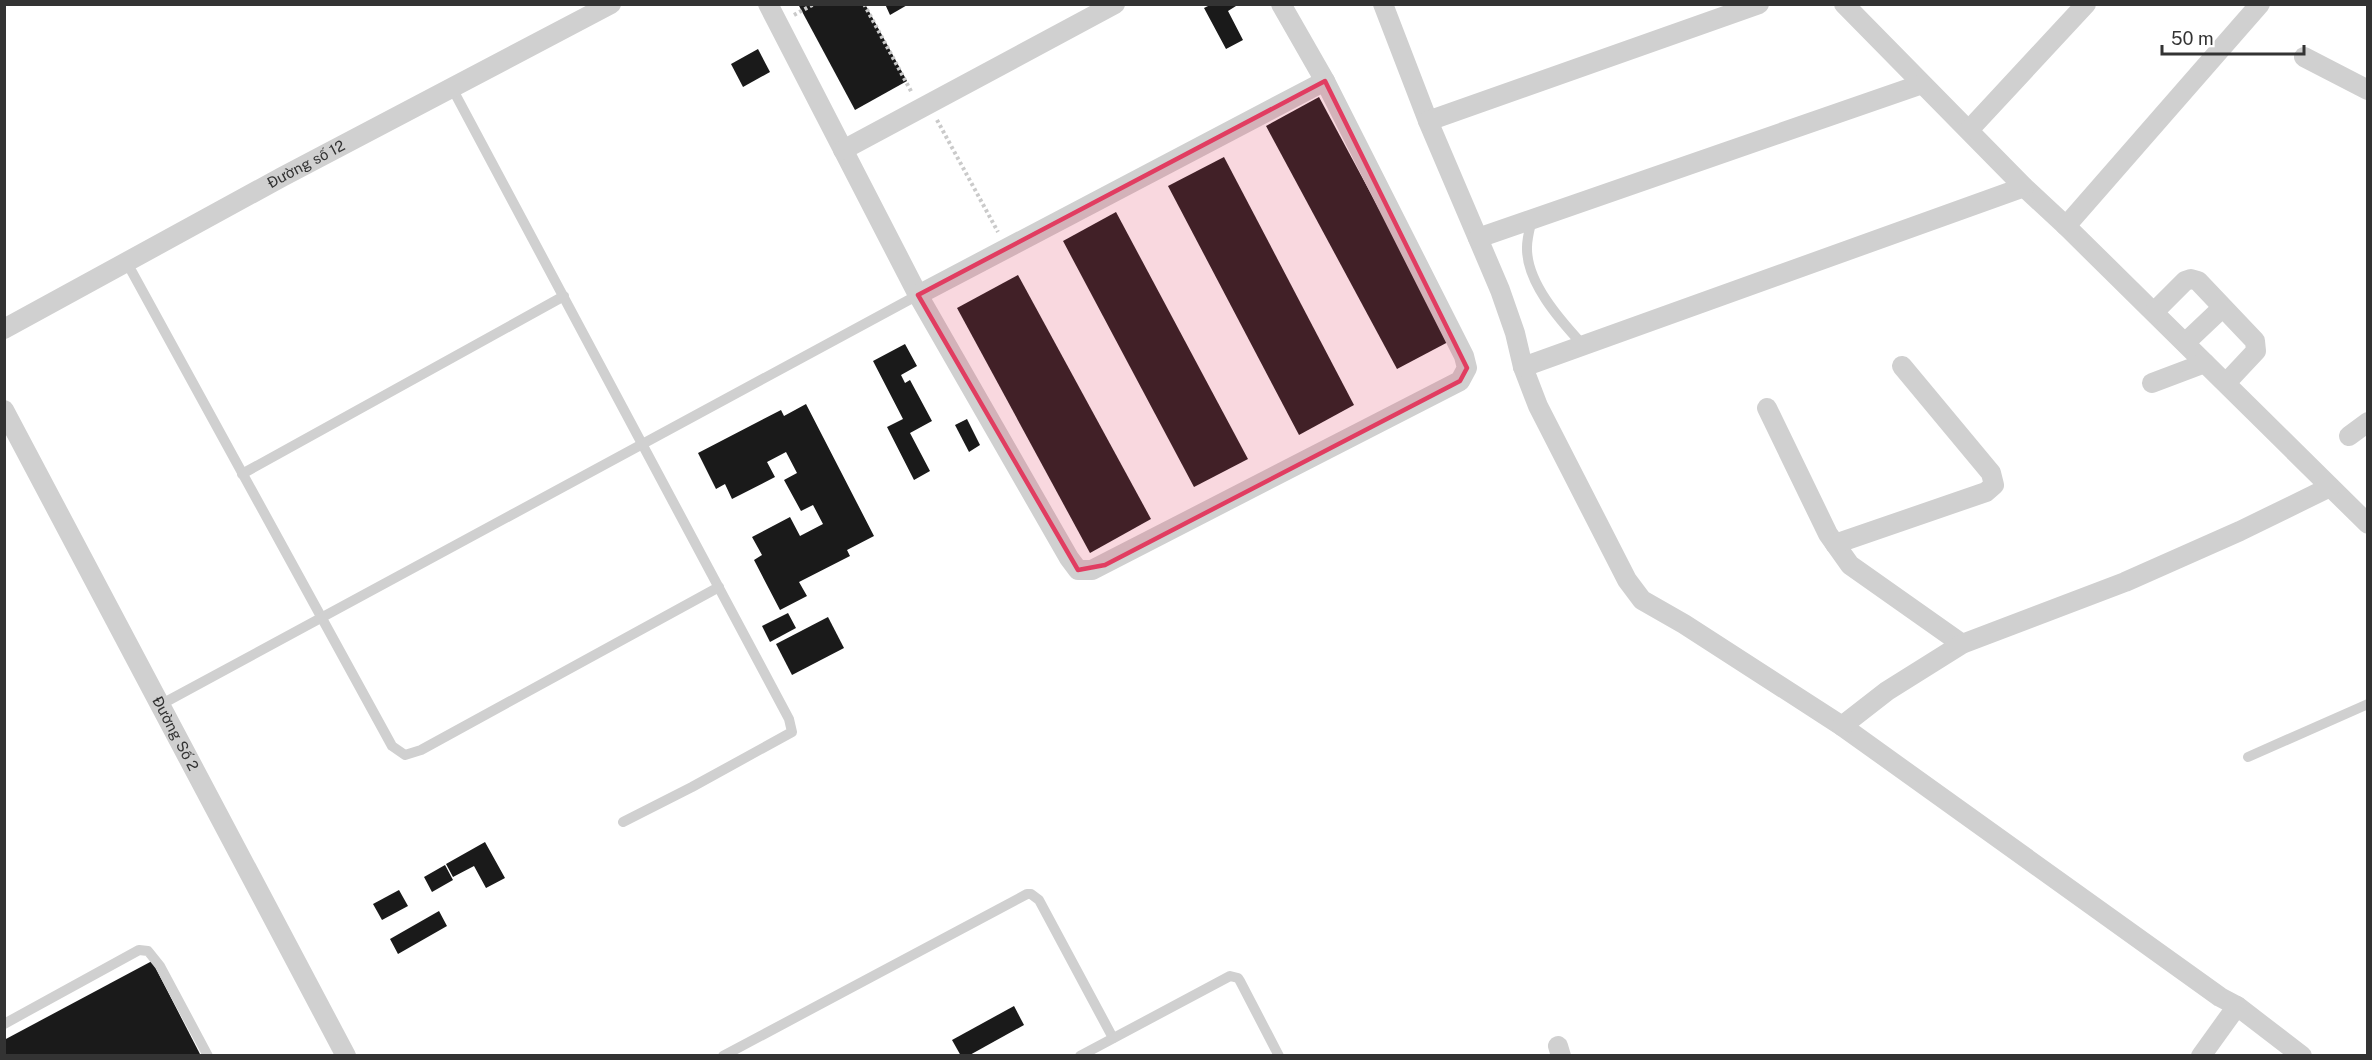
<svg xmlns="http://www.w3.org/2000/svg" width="2372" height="1060" font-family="'Public Sans',sans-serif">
<rect width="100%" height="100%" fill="#fff"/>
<!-- building -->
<g fill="#1a1a1a">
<polygon points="798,4 865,4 907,81 855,110"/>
<polygon points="885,4 909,4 890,15"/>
<polygon points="1207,4 1236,4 1236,6 1228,11 1243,40 1226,49 1204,8 1208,6"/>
<polygon points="758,49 770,72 743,87 731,64"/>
<polygon points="1319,97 1450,341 1397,369 1266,126"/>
<polygon points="1224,157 1354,405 1299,435 1168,186"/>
<polygon points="1116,212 1248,459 1194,487 1063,241"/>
<polygon points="1018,275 1151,519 1090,553 957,308"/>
<polygon points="905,344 917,366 901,375 905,383 910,380 932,421 910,433 930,471 914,480 887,427 903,419 873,361"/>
<polygon points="806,404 874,536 847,550 850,556 799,582 807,596 780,610 754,560 762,555 752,537 790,517 800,536 823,524 813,505 801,511 784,480 797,473 786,452 767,462 775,477 732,499 725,484 716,489 698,453 781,410 784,416"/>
<polygon points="967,419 980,445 969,452 955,425"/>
<polygon points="788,613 796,628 770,642 762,626"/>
<polygon points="828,617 844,648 792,675 776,644"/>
<polygon points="485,842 505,878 486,888 474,866 453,877 446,864"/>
<polygon points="445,865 453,880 432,892 424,877"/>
<polygon points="399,890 408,906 382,920 373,904"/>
<polygon points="439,911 447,926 398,954 390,939"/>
<polygon points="152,961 201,1056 4,1056 4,1040"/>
<polygon points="1014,1006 1024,1025 968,1056 961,1056 952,1040"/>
</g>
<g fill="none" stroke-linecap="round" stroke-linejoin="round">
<!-- path -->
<g stroke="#cacaca" stroke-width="4" stroke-dasharray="3 3" stroke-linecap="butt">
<polyline points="864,4 912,93"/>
<polyline points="794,15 814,4"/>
<polyline points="937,120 998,232"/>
</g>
<!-- service -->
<g stroke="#d0d0d0" stroke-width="10">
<polyline points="452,88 789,719 792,732 692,787 623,822"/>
<path d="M1532,219C1530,228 1527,238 1527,247C1526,282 1560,320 1582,344"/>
<polyline points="126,261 392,746 405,755 421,750 719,587"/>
<polyline points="242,474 564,296"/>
<polyline points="160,705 918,295"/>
<polyline points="2248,757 2368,704"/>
<polyline points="4,1024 139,950 148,951 160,966 208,1056"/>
<polyline points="723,1056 1027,894 1031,894 1039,900 1113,1038"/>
<polyline points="1080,1056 1230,976 1238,978 1240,981 1279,1056"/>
</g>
<!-- minor -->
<g stroke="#d0d0d0" stroke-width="20">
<polyline points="768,4 918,295 1069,558 1078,570 1092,570 1460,381 1467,368 1464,356 1325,81 1281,4"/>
<polyline points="1383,4 1428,121 1500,290 1515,333 1523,367 1538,406 1627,580 1642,600 1684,624 1842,726 2220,997 2237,1006 2302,1056"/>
<polyline points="1844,4 2024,187 2066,226 2368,524"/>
<polyline points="2304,57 2368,90"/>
<polyline points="1428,121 1759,4"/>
<polyline points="1969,130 2086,4"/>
<polyline points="843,150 1115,4"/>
<polyline points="2066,226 2260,4"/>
<polyline points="1478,238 1922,84"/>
<polyline points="918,295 1325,81"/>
<polyline points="2154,312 2185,281 2191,279 2198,281 2255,341 2256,351 2226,383"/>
<path id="s1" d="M4,329L282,177L611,4"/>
<polyline points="2185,343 2222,308"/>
<polyline points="1523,367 2024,187"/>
<polyline points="2152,383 2205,363"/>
<polyline points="1767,408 1828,534 1850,565 1962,644"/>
<path id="s2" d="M4,410L346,1056"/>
<polyline points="2349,436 2368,422"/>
<polyline points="1835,544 1986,492 1994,485 1991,473 1902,366"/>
<polyline points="1842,726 1887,691 1962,644 2125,582 2240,531 2330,487"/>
<polyline points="1558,1046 1561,1056"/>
<polyline points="2201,1056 2237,1006"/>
</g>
</g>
<!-- marked area -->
<path fill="#e13d61" fill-opacity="0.2" stroke="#e13d61" stroke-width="4.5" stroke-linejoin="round" d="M1325,81L1467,368L1460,381L1105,565L1078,570L918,295Z"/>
<g text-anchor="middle" stroke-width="6" stroke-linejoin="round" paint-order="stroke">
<!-- street labels -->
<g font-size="15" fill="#333" stroke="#fff">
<text dy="5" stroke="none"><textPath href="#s1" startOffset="344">Đường số 12</textPath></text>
<text dy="5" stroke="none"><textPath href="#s2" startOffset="366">Đường Số 2</textPath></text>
</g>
</g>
<!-- border -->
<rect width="2372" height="1060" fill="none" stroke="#333333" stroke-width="12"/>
<!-- scale -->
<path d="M2162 45v9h142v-9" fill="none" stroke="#333333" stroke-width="3"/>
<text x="2171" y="45" font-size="18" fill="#333333" stroke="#ffffff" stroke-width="4.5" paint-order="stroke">50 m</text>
</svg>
